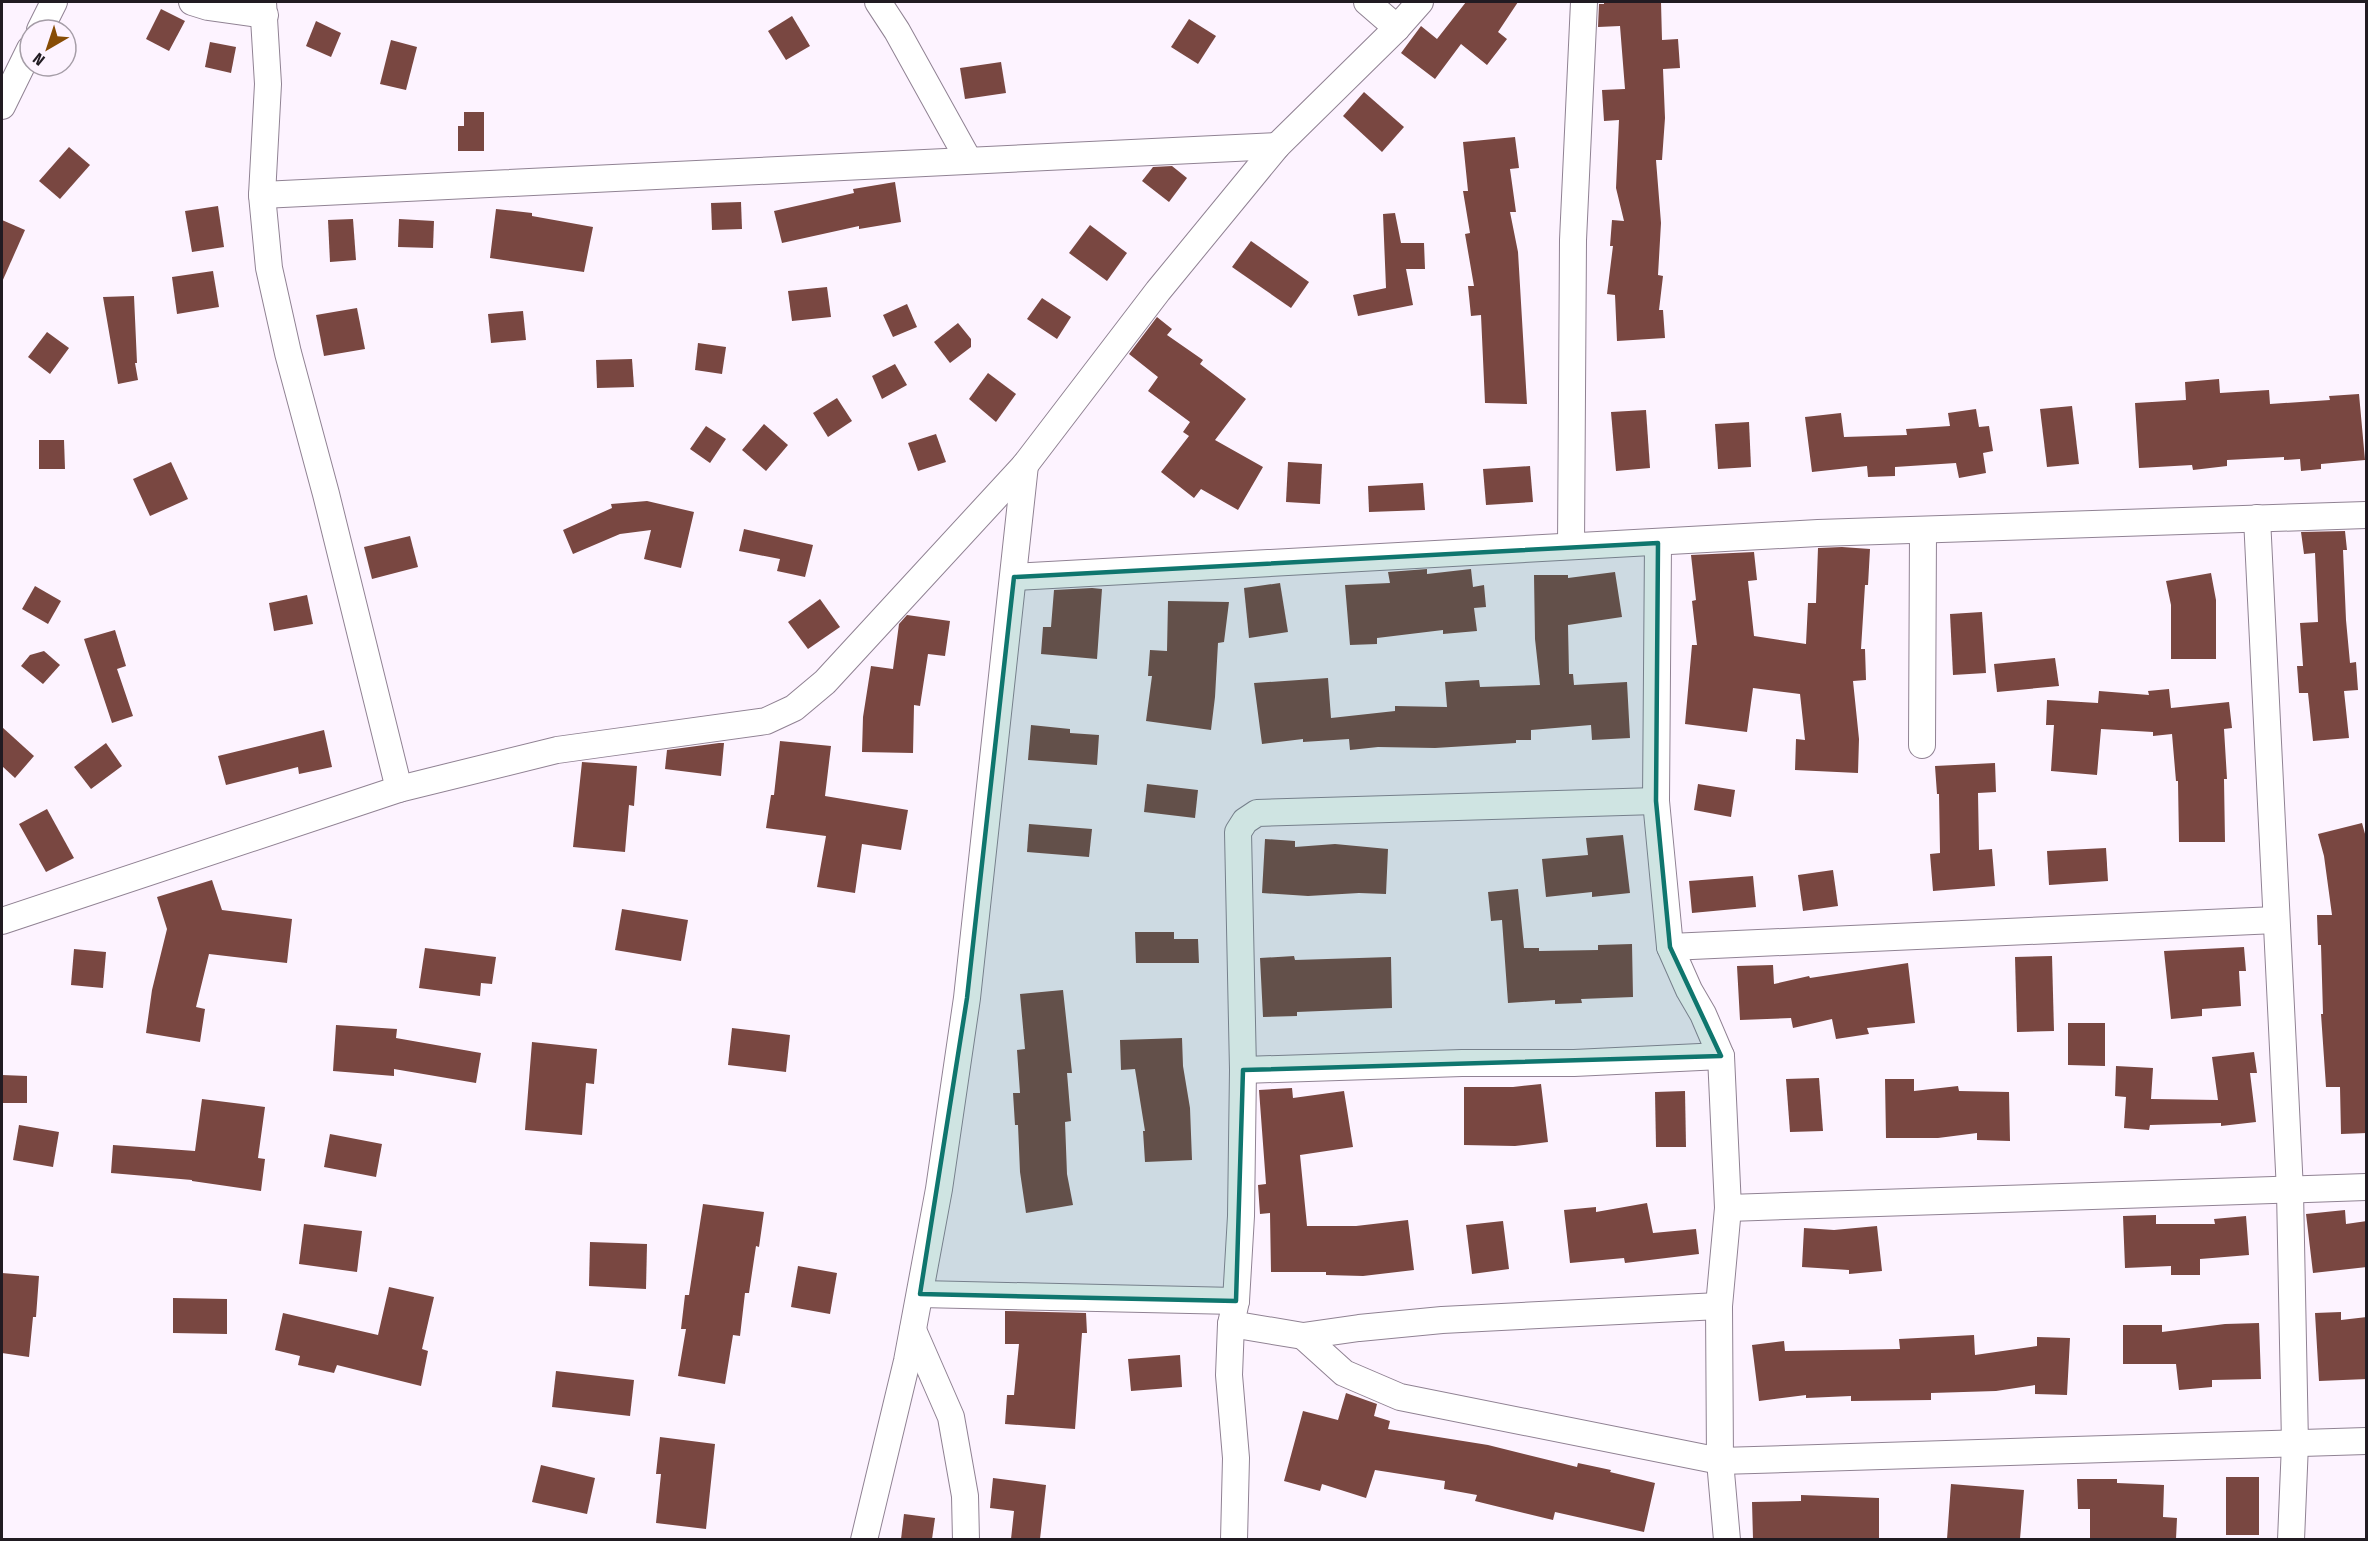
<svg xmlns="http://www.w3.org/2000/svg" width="2368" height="1541" font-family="'Fira Sans Condensed',sans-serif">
<rect width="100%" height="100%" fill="#fdf3ff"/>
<!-- building -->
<g fill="#794741">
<polygon points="1466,2 1518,2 1498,32 1507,39 1487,65 1461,44 1435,79 1401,53 1421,26 1437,39"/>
<polygon points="1604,2 1661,2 1662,40 1678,39 1680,68 1663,69 1665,118 1662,160 1656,160 1661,223 1658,275 1663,276 1659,310 1663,310 1665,338 1617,341 1615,295 1607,294 1613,246 1610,246 1612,220 1624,221 1616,188 1619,120 1604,121 1602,90 1625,89 1620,26 1598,27 1599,4 1604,4"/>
<polygon points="161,9 185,21 169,51 146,39"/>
<polygon points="792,16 810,46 786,60 768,31"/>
<polygon points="1189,19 1216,36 1198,64 1171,47"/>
<polygon points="316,21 341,33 331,57 306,46"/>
<polygon points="391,40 417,47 406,90 380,84"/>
<polygon points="210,42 236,47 231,73 205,67"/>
<polygon points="1001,62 1006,93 965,99 960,68"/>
<polygon points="1364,92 1404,127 1382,152 1343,116"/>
<polygon points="464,112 484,112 484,151 458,151 458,126 464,126"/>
<polygon points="1515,137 1519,168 1510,169 1516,212 1510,212 1518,252 1527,404 1485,403 1481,315 1471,316 1468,286 1474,286 1465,234 1470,233 1463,191 1468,191 1463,142"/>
<polygon points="69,147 90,165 60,199 39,181"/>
<polygon points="1172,166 1187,178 1169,202 1142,181 1153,167"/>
<polygon points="895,182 901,222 859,229 859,226 782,243 774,211 854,193 853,189"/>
<polygon points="741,202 742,229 712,230 711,203"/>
<polygon points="218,206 224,247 192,252 185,211"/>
<polygon points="496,209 532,213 532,216 593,227 584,272 490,258"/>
<polygon points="1395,213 1401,243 1424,243 1425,269 1406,269 1413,305 1358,316 1353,295 1386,288 1383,214"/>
<polygon points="353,219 356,260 330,262 328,220"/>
<polygon points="399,219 434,221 433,248 398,247"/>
<polygon points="2,220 25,230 2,282"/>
<polygon points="1090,225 1127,253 1107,281 1069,253"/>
<polygon points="1251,241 1309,282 1291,308 1232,267"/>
<polygon points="213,271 219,307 177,314 172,277"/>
<polygon points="827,287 831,317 792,321 788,291"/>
<polygon points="134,296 137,363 135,363 138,380 118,384 103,297"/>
<polygon points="1042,298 1071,317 1057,339 1027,319"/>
<polygon points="907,304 917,327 893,337 883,315"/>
<polygon points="357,308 365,349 324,356 316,315"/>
<polygon points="523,311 526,340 491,343 488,314"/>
<polygon points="1157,317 1172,329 1167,335 1203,360 1200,364 1246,399 1215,440 1263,467 1238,510 1201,489 1194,498 1161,472 1189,436 1183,432 1190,422 1148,391 1158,377 1129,354"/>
<polygon points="958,323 971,339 971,347 950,363 934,342"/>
<polygon points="47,332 69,348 50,374 28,357"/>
<polygon points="698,343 726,347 722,374 695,370"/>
<polygon points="632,359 634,387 597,388 596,360"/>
<polygon points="895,364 907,385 882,399 872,376"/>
<polygon points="988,373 1016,394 996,422 969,399"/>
<polygon points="2219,379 2220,393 2269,390 2270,404 2330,400 2329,396 2359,394 2365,460 2321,464 2321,469 2301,471 2300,459 2284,460 2284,457 2227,460 2227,466 2193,470 2192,465 2139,468 2135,403 2186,400 2185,382"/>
<polygon points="837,398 852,421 828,437 813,413"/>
<polygon points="2072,406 2079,464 2047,467 2040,409"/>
<polygon points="1976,409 1979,427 1989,426 1993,451 1983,453 1986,473 1959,478 1956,463 1895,467 1895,476 1868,477 1867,466 1812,472 1805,417 1841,413 1844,437 1907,435 1906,429 1950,426 1948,413"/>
<polygon points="1646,410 1650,468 1616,471 1611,412"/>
<polygon points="1749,422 1751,467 1718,469 1715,424"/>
<polygon points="764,424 788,445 766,471 742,450"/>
<polygon points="706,426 726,439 710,463 690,449"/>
<polygon points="936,434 946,462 918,471 908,443"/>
<polygon points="39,440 64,440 65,469 39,469"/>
<polygon points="171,462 188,499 150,516 133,479"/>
<polygon points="1288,462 1322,464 1320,504 1286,502"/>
<polygon points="1530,466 1533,502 1486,505 1483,469"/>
<polygon points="1423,483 1425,510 1369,512 1368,486"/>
<polygon points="647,501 694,512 681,568 644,559 651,530 620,534 573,554 563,530 612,508 611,504"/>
<polygon points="744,529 813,545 805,577 777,571 780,559 739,551"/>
<polygon points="2345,531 2347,550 2343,550 2346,620 2350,663 2356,662 2358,690 2344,691 2349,738 2313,741 2308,693 2299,693 2297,666 2303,666 2300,623 2318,622 2315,553 2304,554 2301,532"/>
<polygon points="410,536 418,567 372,579 364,547"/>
<polygon points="1842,547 1870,549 1868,585 1865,585 1861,649 1865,649 1866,680 1853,681 1859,739 1858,773 1795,770 1796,739 1805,740 1800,694 1753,688 1747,732 1685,724 1692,645 1697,645 1692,601 1696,600 1691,555 1754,552 1757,580 1748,581 1754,636 1806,644 1808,603 1816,603 1818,548"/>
<polygon points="1427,569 1427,574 1471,569 1473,587 1484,585 1486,607 1474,608 1477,631 1443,634 1443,630 1377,638 1377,644 1350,645 1345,585 1390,583 1388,572"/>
<polygon points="1615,572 1622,617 1568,625 1569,674 1573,674 1574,685 1627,682 1630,738 1592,740 1591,725 1531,730 1531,740 1516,740 1516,743 1435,748 1378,747 1350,750 1349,739 1303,742 1303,739 1262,744 1254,683 1328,678 1331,718 1395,711 1395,706 1447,707 1445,682 1479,680 1480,687 1540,685 1535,639 1534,575 1568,575 1568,578"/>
<polygon points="2211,573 2216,600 2216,659 2171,659 2171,605 2166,581"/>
<polygon points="1280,583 1288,632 1249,638 1244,588"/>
<polygon points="35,586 61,601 48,624 22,609"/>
<polygon points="1092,588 1102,589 1097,659 1041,654 1043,627 1051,627 1054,590"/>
<polygon points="307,595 313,624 274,631 269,603"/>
<polygon points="820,599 840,627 808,649 788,622"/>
<polygon points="1168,601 1229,602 1224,642 1218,643 1215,697 1211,730 1146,721 1152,676 1148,676 1150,650 1167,651"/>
<polygon points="1982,612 1986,673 1953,675 1950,614"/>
<polygon points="907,615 950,621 945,656 928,654 920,706 914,705 913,753 862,752 863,717 871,666 893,669 899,624"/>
<polygon points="115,630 126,666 117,669 133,716 112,723 84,639"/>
<polygon points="44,651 60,665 43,684 21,666 30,655"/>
<polygon points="2055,658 2059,686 1997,692 1994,664"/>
<polygon points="2169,689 2171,708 2229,702 2232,728 2224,729 2227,779 2224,779 2225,842 2179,842 2178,781 2176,781 2172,734 2153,736 2153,732 2101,729 2097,775 2051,771 2054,725 2046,725 2047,700 2098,703 2099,691 2149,695 2148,691"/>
<polygon points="1031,725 1070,729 1070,733 1099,735 1097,765 1028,760"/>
<polygon points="2,727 34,756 15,778 2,766"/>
<polygon points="324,730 332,767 299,774 298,767 226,785 218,756"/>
<polygon points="780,741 831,746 825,796 908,810 901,850 862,844 855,893 817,887 826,836 766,828 771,795 774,795"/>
<polygon points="106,743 122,766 91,789 74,767"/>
<polygon points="719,743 724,743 721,776 665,769 667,750"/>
<polygon points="582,762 637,766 634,806 629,805 625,852 573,847"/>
<polygon points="1995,763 1996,792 1978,793 1979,850 1992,849 1995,886 1933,891 1930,854 1940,853 1939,794 1937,794 1935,766"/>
<polygon points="1147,784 1198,790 1195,818 1144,812"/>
<polygon points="1698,784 1735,790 1731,817 1694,810"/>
<polygon points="47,809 74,858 46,872 19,824"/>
<polygon points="2362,823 2367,841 2367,1133 2341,1134 2340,1087 2326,1087 2321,1014 2323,1014 2321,945 2318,945 2317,915 2332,915 2324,856 2318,834"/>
<polygon points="1029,824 1092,829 1089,857 1027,852"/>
<polygon points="1623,835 1630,893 1592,897 1592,892 1546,897 1542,859 1588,855 1586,838"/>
<polygon points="1265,839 1295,841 1295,847 1335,844 1388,849 1386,894 1359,893 1308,896 1262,893"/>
<polygon points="2106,848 2108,881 2049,885 2047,851"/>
<polygon points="1833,870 1838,906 1803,911 1798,875"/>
<polygon points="1753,876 1756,907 1692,913 1689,881"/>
<polygon points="212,880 222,910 292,919 287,963 209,954 196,1007 205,1009 200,1042 146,1033 152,990 167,929 157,897"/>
<polygon points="1518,889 1524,948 1539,948 1539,951 1598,950 1598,945 1632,944 1633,997 1581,999 1582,1003 1555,1004 1555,1000 1508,1003 1502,920 1491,921 1488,892"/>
<polygon points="622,909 688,920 681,961 615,950"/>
<polygon points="1135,932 1174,932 1174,939 1198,939 1199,963 1136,963"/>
<polygon points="2244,947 2246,971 2239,971 2241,1006 2202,1009 2202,1016 2171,1019 2164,951"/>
<polygon points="425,948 496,957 492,984 481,983 480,996 419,988"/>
<polygon points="74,949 106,952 103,988 71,985"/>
<polygon points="1294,956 1295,960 1391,957 1392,1008 1297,1012 1297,1016 1263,1017 1260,958"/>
<polygon points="2052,956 2054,1031 2017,1032 2015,957"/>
<polygon points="1908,963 1915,1023 1867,1028 1869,1034 1836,1039 1832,1019 1793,1028 1791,1018 1740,1020 1737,966 1773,965 1774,984 1809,976 1810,978"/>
<polygon points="1063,990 1072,1073 1067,1073 1071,1121 1065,1122 1067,1174 1073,1205 1026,1213 1020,1172 1018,1125 1015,1125 1013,1093 1020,1093 1017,1050 1025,1049 1020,994"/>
<polygon points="2068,1023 2105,1023 2105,1066 2068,1065"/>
<polygon points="336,1025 397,1029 396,1038 481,1053 476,1083 394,1069 394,1076 333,1071"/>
<polygon points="732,1028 790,1035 786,1072 728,1065"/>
<polygon points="1182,1038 1183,1066 1190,1108 1192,1160 1145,1162 1143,1131 1145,1131 1135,1069 1121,1070 1120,1040"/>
<polygon points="532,1042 597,1049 594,1084 586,1083 582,1135 525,1130"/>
<polygon points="2254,1052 2257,1073 2250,1073 2256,1122 2221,1126 2221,1123 2150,1125 2149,1130 2124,1128 2126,1097 2115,1096 2116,1066 2153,1068 2151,1099 2218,1100 2212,1057"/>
<polygon points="2,1075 27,1076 27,1103 2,1103"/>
<polygon points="1819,1078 1823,1131 1790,1132 1786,1079"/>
<polygon points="1885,1079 1914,1079 1914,1091 1958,1086 1959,1091 2009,1092 2010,1141 1977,1140 1977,1133 1938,1138 1886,1138"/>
<polygon points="1541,1084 1548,1142 1515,1146 1464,1145 1464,1087 1513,1087"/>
<polygon points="1292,1088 1293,1098 1344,1091 1353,1147 1300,1155 1307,1226 1356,1226 1408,1220 1414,1270 1363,1276 1326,1275 1326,1272 1271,1272 1270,1213 1260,1214 1258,1185 1266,1184 1259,1090"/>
<polygon points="1685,1091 1686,1147 1656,1147 1655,1092"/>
<polygon points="202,1099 265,1107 258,1158 265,1159 261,1191 192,1181 192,1180 111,1173 113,1145 195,1151"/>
<polygon points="19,1125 59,1132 53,1167 13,1160"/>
<polygon points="330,1134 382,1144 376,1177 324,1167"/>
<polygon points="1647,1203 1653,1233 1696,1229 1699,1254 1625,1263 1624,1258 1570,1263 1564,1210 1596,1207 1596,1212"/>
<polygon points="703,1204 764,1212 759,1247 756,1246 749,1293 745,1293 740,1336 733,1335 725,1384 678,1376 686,1329 681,1329 685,1295 689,1295"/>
<polygon points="2345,1210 2346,1224 2367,1221 2367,1267 2313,1273 2306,1214"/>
<polygon points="2156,1215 2156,1224 2215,1224 2214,1219 2246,1216 2249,1255 2200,1259 2200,1275 2171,1275 2171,1266 2125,1268 2123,1216"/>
<polygon points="1503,1221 1509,1269 1472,1274 1466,1225"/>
<polygon points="304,1224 362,1231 357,1272 299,1264"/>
<polygon points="1877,1226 1882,1271 1849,1274 1849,1270 1802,1267 1804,1228 1834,1230"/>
<polygon points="590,1242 647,1244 646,1289 589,1286"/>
<polygon points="798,1266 837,1273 830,1314 791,1307"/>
<polygon points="2,1273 39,1276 36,1317 33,1317 29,1357 2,1353"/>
<polygon points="389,1287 434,1297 422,1349 428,1351 421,1386 337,1365 334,1373 298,1365 300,1356 275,1350 283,1313 378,1335"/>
<polygon points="173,1298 227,1299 227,1334 173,1333"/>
<polygon points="1005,1311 1086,1313 1087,1333 1082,1333 1075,1429 1005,1424 1007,1395 1014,1395 1019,1344 1005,1344"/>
<polygon points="2341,1312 2341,1320 2367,1317 2367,1379 2319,1381 2315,1313"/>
<polygon points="2259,1323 2261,1379 2212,1380 2212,1387 2179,1390 2176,1364 2123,1364 2123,1325 2162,1325 2162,1332 2225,1324"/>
<polygon points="1974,1335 1975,1355 2037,1346 2037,1337 2070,1338 2067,1395 2035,1394 2035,1385 1996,1391 1931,1393 1931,1400 1851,1401 1851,1396 1806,1398 1806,1395 1759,1401 1752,1345 1784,1341 1785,1351 1900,1349 1899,1339"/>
<polygon points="1180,1355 1182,1387 1131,1391 1128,1359"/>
<polygon points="556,1371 634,1380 630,1416 552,1407"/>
<polygon points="1346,1393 1377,1404 1374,1416 1390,1421 1388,1429 1488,1445 1577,1467 1578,1463 1611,1470 1610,1472 1655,1483 1644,1532 1555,1512 1553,1520 1475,1501 1477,1495 1444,1489 1445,1481 1375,1470 1366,1498 1322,1484 1320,1491 1284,1481 1303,1411 1338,1420"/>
<polygon points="660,1437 715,1444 706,1529 656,1523 661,1474 656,1474"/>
<polygon points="541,1465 595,1478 587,1514 532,1502"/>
<rect x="2226" y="1477" width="33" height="58"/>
<polygon points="993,1478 1046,1485 1040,1539 1011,1539 1014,1511 990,1508"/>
<polygon points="2077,1479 2117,1479 2117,1483 2164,1485 2163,1517 2177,1518 2176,1539 2090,1539 2090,1509 2078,1509"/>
<polygon points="1951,1484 2024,1490 2020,1539 1978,1538 1978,1539 1947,1539"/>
<polygon points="1801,1495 1879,1498 1879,1539 1753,1539 1752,1502 1801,1501"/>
<polygon points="904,1514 935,1518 932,1539 901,1539"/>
</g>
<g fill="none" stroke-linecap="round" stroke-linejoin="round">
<defs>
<g id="minor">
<polyline points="192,2 208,7 265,15"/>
<polyline points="263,2 268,84 262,195 269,268 288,353 326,494 399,789"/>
<polyline points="878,2 897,31 968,159"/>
<polyline points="1367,2 1397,28"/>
<polyline points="40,30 54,2"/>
<polyline points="2,106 30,49"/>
<polyline points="262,195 1277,146"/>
<polyline points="2257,518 2290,1191 2295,1444 2291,1540"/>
<polyline points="1658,543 1656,801 1670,947 1689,990 1703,1014 1721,1056 1728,1208 1719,1306 1720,1461 1727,1540"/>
<polyline points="1571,546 1573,240 1584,2"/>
<polyline points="1014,577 1818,533 2366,515"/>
<polyline points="1922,745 1923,530"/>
<polyline points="2,921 399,789 557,750 766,721 794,708 825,682 1025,465 1158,291 1277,146 1397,28 1420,2"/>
<polyline points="1670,947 2276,920"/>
<polyline points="1243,1070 1462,1063 1574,1063 1721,1056"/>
<polyline points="1728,1208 2366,1187"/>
<polyline points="920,1294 1236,1301"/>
<polyline points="1231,1324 1303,1336 1359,1328 1442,1320 1719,1306"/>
<polyline points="913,1330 951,1417 965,1496 966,1540"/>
<polyline points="1303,1336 1344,1373 1400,1397 1720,1461 2366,1441"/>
<polyline points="864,1540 907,1361 939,1189 967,998 1025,465"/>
<polyline points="1234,1540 1236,1458 1229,1375 1231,1324 1236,1301 1241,1216 1243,1070 1238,832 1245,821 1257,813 1656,801"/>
</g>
</defs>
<!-- minor casing -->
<use href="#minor" stroke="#908293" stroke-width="28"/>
<!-- minor -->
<use href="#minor" stroke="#fff" stroke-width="26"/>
</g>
<!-- marked area -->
<path fill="#0f766e" fill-opacity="0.2" stroke="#0f766e" stroke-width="4.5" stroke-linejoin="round" d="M1658,543L1656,801L1670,947L1721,1056L1243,1070L1236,1301L920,1294L967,998L1014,577Z"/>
<!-- border -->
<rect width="2368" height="1541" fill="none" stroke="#211b22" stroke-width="6"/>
<!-- north arrow -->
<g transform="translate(48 48) rotate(219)"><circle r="28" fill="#fdf3ff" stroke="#a59da7" stroke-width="1.5"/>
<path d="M0-4.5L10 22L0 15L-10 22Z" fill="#874c05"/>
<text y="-9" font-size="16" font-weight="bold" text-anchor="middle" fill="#211b22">N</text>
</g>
</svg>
